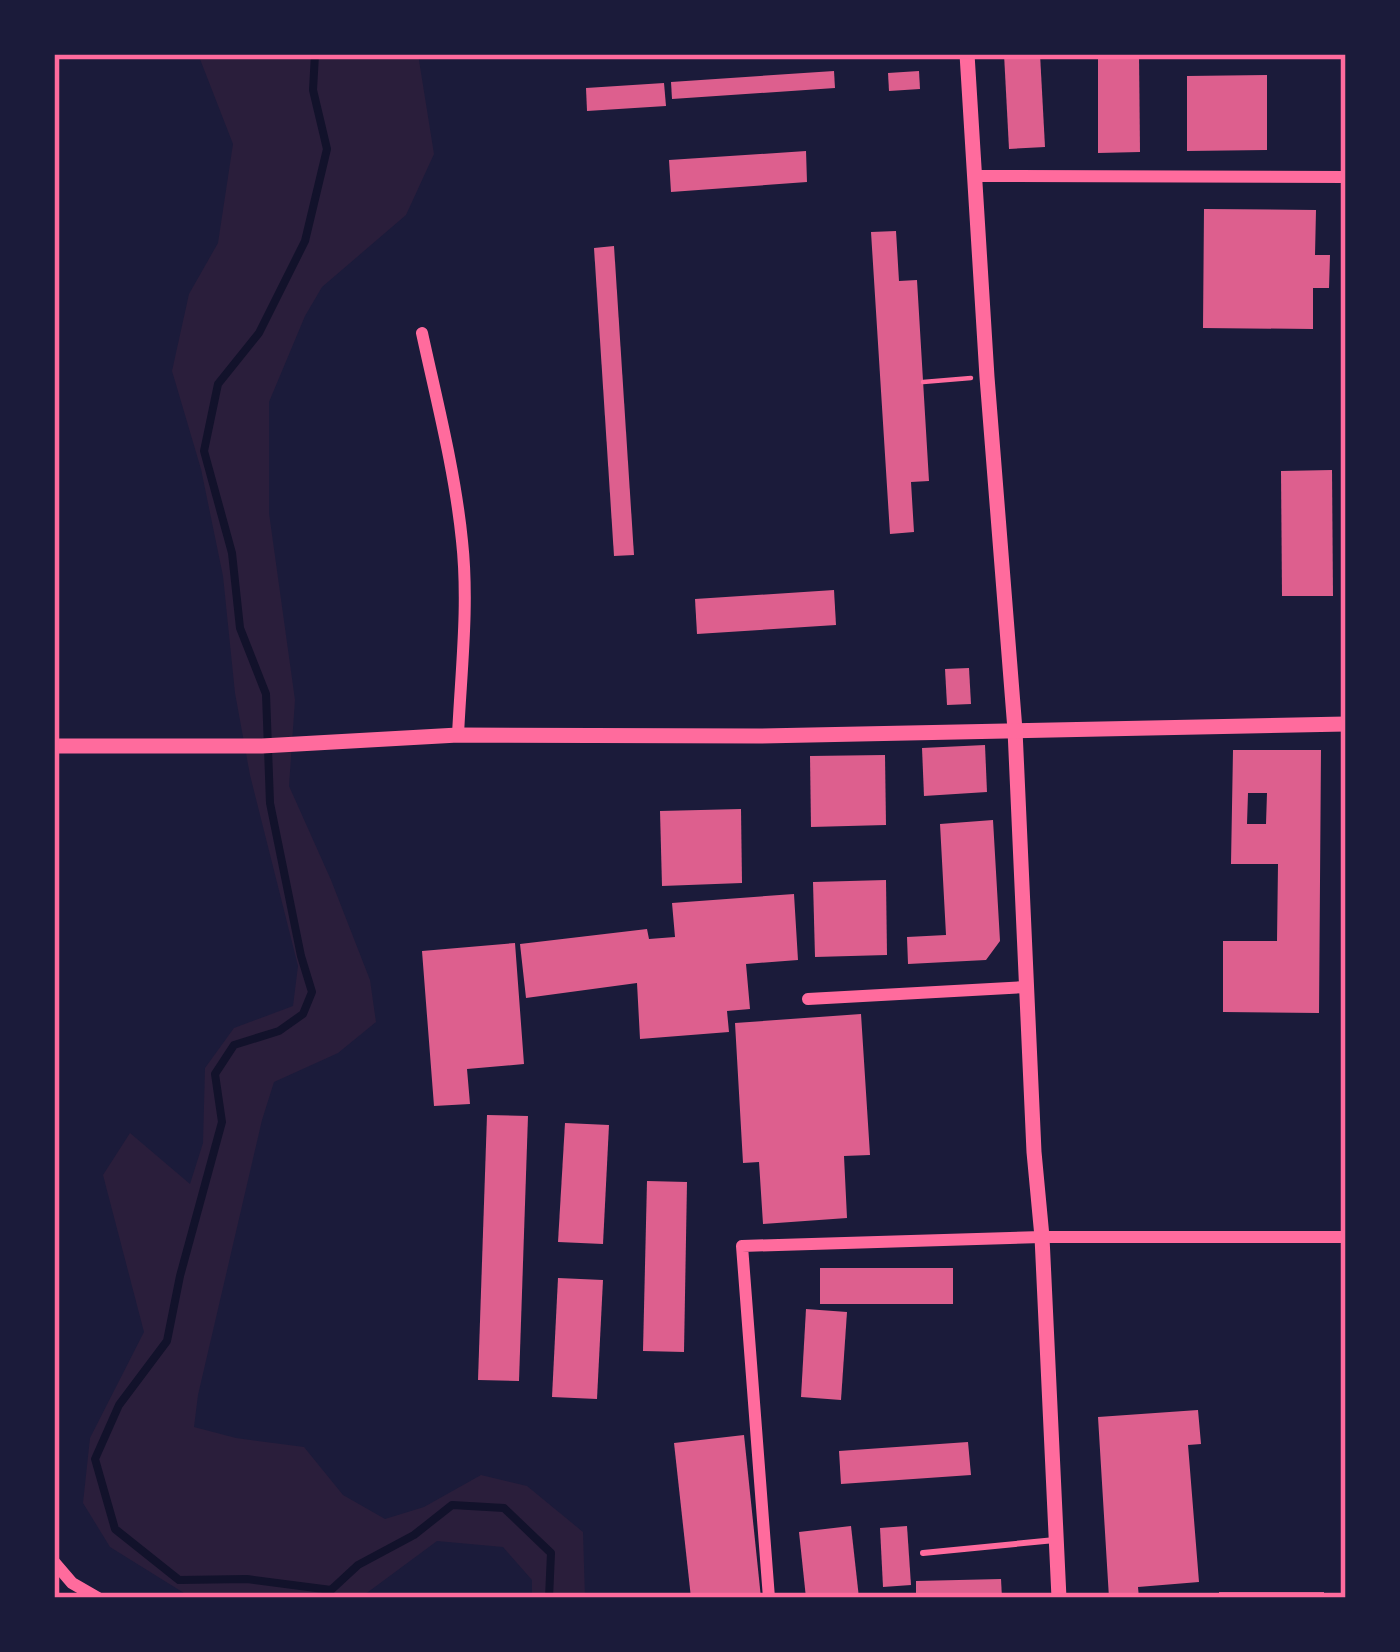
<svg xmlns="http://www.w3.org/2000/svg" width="1400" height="1652" font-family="Helvetica,sans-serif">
<rect width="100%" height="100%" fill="#1b1b3a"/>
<!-- green -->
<polygon fill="#2a1e3b" points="198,54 418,54 434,154 406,215 322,287 305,316 269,402 269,513 295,700 289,786 331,880 370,980 376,1022 338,1053 274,1082 262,1120 198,1395 194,1427 236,1438 304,1447 343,1495 385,1519 424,1507 481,1475 527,1486 583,1532 585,1598 532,1598 532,1580 503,1547 437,1541 360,1598 192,1598 110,1547 83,1503 90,1438 144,1332 103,1175 130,1133 190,1184 203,1143 205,1068 234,1028 293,1006 298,966 250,775 235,693 223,576 201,469 172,371 189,294 218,243 233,144"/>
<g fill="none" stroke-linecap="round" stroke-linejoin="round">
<!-- stream -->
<polyline stroke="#12122b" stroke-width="8" points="315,54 313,90 327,149 305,241 259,333 218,384 204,451 232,553 240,628 266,694 270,803 301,956 312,992 303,1014 279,1031 234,1045 215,1074 222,1122 180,1276 167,1341 119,1405 95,1459 115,1529 179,1580 247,1579 331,1590 358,1565 414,1535 452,1505 504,1508 551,1553 549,1598"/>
</g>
<!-- building -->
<g fill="#dd5f8e" fill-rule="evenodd">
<polygon points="1004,54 1040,54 1045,147 1009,149"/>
<polygon points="1098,54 1139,54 1140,152 1098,153"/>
<polygon points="834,71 835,88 672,99 671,82"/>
<polygon points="919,71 920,89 889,91 888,73"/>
<polygon points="1267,75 1267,150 1187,151 1187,76"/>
<polygon points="664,83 666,106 587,111 586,88"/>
<polygon points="806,151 807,182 671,192 669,160"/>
<polygon points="1204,209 1316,210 1315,255 1330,255 1329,288 1313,288 1313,329 1203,328"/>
<polygon points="896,231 899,281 917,280 929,481 911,482 914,532 890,534 871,232"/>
<polygon points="614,246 634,555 614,556 594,248"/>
<polygon points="1332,470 1333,596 1282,596 1281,471"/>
<polygon points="834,590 836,625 697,634 695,599"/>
<polygon points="969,668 971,704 947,705 945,669"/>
<polygon points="985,745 987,792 924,796 922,748"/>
<path d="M1233,750H1321L1319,1013L1223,1012V941H1277L1278,864H1231ZM1248,793H1267L1266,824H1247Z"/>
<polygon points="885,755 886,825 811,827 810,756"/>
<polygon points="741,809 742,883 662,886 660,811"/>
<polygon points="993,820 1000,941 986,960 908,964 907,937 946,935 940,824"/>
<polygon points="886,880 887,955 815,957 813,882"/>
<polygon points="794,894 798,960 746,964 750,1009 727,1011 729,1032 640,1039 637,983 526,998 520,944 647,929 649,939 675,937 672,903"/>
<polygon points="515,943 524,1064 467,1069 470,1104 434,1106 422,951"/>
<polygon points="861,1014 870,1155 844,1156 847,1218 763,1224 759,1162 743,1163 735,1023"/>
<polygon points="487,1115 528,1116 519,1381 478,1380"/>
<polygon points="565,1123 609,1125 603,1244 558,1242"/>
<polygon points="647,1181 687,1182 684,1352 643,1351"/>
<rect x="820" y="1268" width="133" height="36"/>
<polygon points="558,1278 603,1280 597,1399 552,1397"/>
<polygon points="806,1309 847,1312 841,1400 801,1397"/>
<polygon points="1198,1410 1201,1444 1188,1445 1199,1582 1138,1587 1139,1598 1109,1598 1098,1417"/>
<polygon points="744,1435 761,1598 691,1598 674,1443"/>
<polygon points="968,1442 971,1475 841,1484 839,1451"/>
<polygon points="851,1526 859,1598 806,1598 799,1532"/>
<polygon points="907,1526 911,1585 883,1587 880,1528"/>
<polygon points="1001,1579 1002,1598 916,1598 916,1581"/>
<rect x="1219" y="1592" width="105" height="6"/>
</g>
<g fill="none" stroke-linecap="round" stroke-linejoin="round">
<!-- path -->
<polyline stroke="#ff6b9d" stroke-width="4.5" points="923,382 971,378"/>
<!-- service -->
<polyline stroke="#ff6b9d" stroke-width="6" points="923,1553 1055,1540"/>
<!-- minor -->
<g stroke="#ff6b9d" stroke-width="12">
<polyline points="974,176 1346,177"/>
<path d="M422,333C437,402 455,471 462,541C469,605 461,671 458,735"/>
<polyline points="808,999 1027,987"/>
<polyline points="54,1562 72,1583 98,1598"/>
<polyline points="769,1598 742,1246 1042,1237 1346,1237"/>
</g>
<!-- tertiary -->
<g stroke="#ff6b9d" stroke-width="15">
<polyline points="967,54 987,377 1015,730 1034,1152 1042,1237 1059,1598"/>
<polyline points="54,746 262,746 458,735 759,736 1346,724"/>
</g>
</g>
<!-- border -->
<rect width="1400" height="1652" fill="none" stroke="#1b1b3a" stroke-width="114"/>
<rect x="57" y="57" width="1286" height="1538" fill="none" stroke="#ff6b9d" stroke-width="4.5"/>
</svg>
